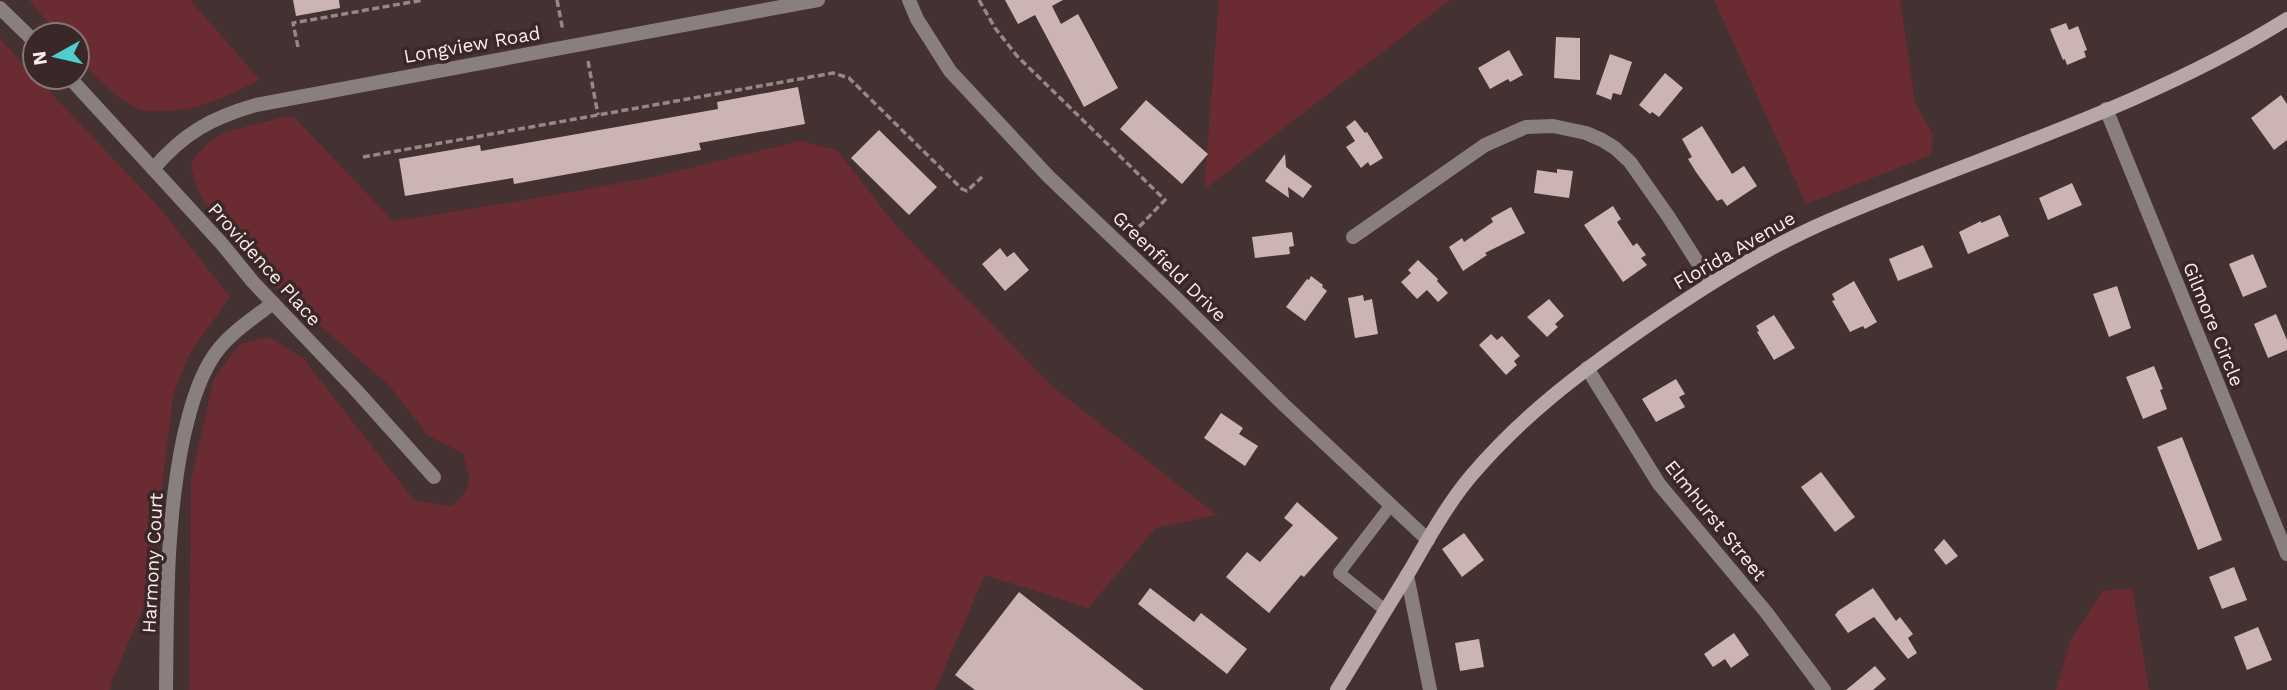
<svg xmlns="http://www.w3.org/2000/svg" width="2287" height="690" font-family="'Work Sans',sans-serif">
<rect width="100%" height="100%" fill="#443131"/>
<!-- green -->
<g fill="#6a2b32">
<path d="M29,0H190L260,80C226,96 200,111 162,111C157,111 150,112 145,111C124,106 91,73 77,57V35H59Z"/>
<polygon points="1219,0 1450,0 1204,190"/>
<polygon points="1714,0 1900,0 1915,102 1933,135 1931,155 1806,204"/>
<polygon points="0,39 159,207 230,297 190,353 174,392 148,598 112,680 110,690 0,690"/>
<path d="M284,117H294L393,221L520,201L653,177L800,141L837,150L897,227L1053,387L1217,515L1156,528L1088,608L985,575L935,690H189L191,480L214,378L240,344L269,337L303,358L414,500L452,506C475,485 470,481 463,453L428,436L390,386L268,281L253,266L201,198L191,168L194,158L208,143L225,132Z"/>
<polygon points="2132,588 2149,690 2056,690 2071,640 2103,591"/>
</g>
<!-- building -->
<g fill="#ccb4b4">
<polygon points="293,0 339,0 340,8 296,16"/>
<polygon points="1005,0 1063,0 1052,6 1061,24 1078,14 1118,88 1084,107 1035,15 1018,24"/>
<polygon points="2066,23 2069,30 2078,26 2087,50 2084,51 2086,57 2067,65 2065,59 2063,60 2050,29"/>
<polygon points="1556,37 1580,38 1580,80 1554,78"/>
<polygon points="1509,50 1523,75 1510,82 1508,79 1490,89 1478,68"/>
<polygon points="1610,54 1632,62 1621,95 1613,93 1611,100 1596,94"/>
<polygon points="1665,73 1683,88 1659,117 1652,112 1650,114 1639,105"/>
<polygon points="798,87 805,124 699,143 701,150 514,184 513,178 405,196 399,159 480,145 481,151 718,109 717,102"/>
<polygon points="2281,95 2287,104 2287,140 2274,150 2251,118"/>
<polygon points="1146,100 1208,154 1182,184 1120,129"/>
<polygon points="1355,120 1365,133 1367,132 1383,158 1370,166 1368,162 1361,168 1346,147 1355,141 1346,127"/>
<polygon points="1702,126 1732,174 1744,166 1757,186 1727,206 1722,199 1717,201 1696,172 1688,159 1692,157 1682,139"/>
<polygon points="879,130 937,187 909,215 851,158"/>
<polygon points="1285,154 1286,167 1312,186 1303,198 1288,187 1289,198 1265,181"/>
<polygon points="1557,169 1573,171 1569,198 1534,193 1537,170 1557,173"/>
<polygon points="2072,183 2082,205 2048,220 2039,198"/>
<polygon points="1613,206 1621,219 1617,222 1633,246 1637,243 1646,255 1641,258 1647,265 1623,282 1584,225"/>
<polygon points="1511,207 1525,233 1485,253 1487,255 1463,271 1449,247 1462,238 1464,242 1493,222 1491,218"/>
<polygon points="2000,215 2009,236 1968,254 1959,232 1981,221 1981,223"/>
<polygon points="1292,232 1294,246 1289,247 1290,254 1255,258 1252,237"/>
<polygon points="1923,245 1933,267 1898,281 1889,259"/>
<polygon points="1000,248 1007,257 1014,252 1029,270 1005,291 982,264"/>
<polygon points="2253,254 2267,287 2243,297 2229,264"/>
<polygon points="1418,260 1438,279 1437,281 1448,293 1438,302 1427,290 1417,299 1401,282 1411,273 1408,270"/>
<polygon points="1311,276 1323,285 1322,287 1327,291 1305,321 1286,307 1307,279 1309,280"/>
<polygon points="1854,281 1877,322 1865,329 1863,326 1850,332 1832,301 1835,300 1832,294"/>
<polygon points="2117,286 2131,328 2109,337 2093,294"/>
<polygon points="1363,295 1364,301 1372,299 1378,334 1355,338 1348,298"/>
<polygon points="1549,299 1564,316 1555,324 1558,327 1547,337 1527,317"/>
<polygon points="2276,314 2287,340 2287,350 2268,358 2254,324"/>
<polygon points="1774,315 1795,348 1774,360 1757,332 1759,331 1756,326"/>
<polygon points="1491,334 1497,340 1502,336 1520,356 1514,361 1517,365 1506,375 1479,345"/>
<polygon points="2154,366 2163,389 2160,390 2167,409 2143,419 2126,377"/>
<polygon points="1676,379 1685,394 1679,397 1685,407 1656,422 1642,399"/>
<polygon points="1221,413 1243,428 1239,434 1258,446 1245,466 1204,438"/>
<polygon points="2182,437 2222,540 2198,550 2157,447"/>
<polygon points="1821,472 1855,517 1835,532 1801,487"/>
<polygon points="1297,502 1338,538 1304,577 1301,575 1269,613 1226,577 1247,552 1260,562 1293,525 1284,518"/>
<polygon points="1464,533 1484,560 1462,577 1442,549"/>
<polygon points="1944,539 1958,556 1946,565 1934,550"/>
<polygon points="2234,567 2247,600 2222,609 2209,577"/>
<polygon points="1150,588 1194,622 1201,613 1247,649 1227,674 1138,604"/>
<polygon points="1873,588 1896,621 1900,617 1913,634 1908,638 1917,653 1908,659 1874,617 1848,633 1835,615 1838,611"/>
<polygon points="1019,592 1144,690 975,690 955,675"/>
<polygon points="2258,627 2272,660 2247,670 2234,637"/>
<polygon points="1734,633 1749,655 1731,668 1725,659 1713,667 1704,654"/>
<polygon points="1479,639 1484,667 1460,671 1455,643"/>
<polygon points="1875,666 1886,679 1873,690 1846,690"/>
</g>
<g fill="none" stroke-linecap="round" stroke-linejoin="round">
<!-- path -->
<g stroke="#978787" stroke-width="3.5" stroke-dasharray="7 3.5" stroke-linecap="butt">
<polyline points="557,0 563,31"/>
<polyline points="979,0 995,28 1017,56 1165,200 1135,231"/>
<polyline points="298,47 293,23 423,0"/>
<polyline points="588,61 598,115"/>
<polyline points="363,157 833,73 849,78 962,189 967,191 982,177"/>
</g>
<!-- service -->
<polyline stroke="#897f7f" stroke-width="12" points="1385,610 1339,573 1390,506"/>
<!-- minor -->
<g stroke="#897f7f" stroke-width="14">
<polyline points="909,0 917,19 950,71 1048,176 1175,297 1283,404 1428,540"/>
<polyline points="0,8 35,42"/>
<polyline points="69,77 222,244 253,282 355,389 434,477"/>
<polyline points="2106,109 2287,554"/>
<path d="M153,169C184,133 211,118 256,105L818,0"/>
<polyline points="1353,237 1485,145 1526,127 1553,126 1586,133 1602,140 1615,148 1630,162 1668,216 1710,282"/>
<polyline points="1587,368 1659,484 1766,612 1824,690"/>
<polyline points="1407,575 1430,690"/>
<path d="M166,690C167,604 166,519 184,435C190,410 197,383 211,360C225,336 251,320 273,303"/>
</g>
<!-- secondary -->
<path stroke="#b8a7a7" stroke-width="14" d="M1337,690C1362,649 1387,608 1412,567C1429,537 1449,502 1471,476C1522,416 1579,373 1644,328C1708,284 1769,245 1842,215C1989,153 2152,104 2287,19"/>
</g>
<g text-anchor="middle" stroke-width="7" stroke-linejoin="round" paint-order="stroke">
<!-- street labels -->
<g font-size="19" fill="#f9ecec" stroke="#3a2728">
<text transform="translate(472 44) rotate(-10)" y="7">Longview Road</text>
<text transform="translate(1734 250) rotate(-30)" y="7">Florida Avenue</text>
<text transform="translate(265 264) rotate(48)" y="7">Providence Place</text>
<text transform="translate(1170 266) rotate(44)" y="7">Greenfield Drive</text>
<text transform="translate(2214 324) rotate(68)" y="7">Gilmore Circle</text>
<text transform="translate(1716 520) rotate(51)" y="7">Elmhurst Street</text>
<text transform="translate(152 563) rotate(-87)" y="7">Harmony Court</text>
</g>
</g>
<!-- north arrow -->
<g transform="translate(56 56) rotate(262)"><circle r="33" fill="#3a2728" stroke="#867676" stroke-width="2"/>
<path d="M0-5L12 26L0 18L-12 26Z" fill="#52cdce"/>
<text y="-10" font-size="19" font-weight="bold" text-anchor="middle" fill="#f9ecec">N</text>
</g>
</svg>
